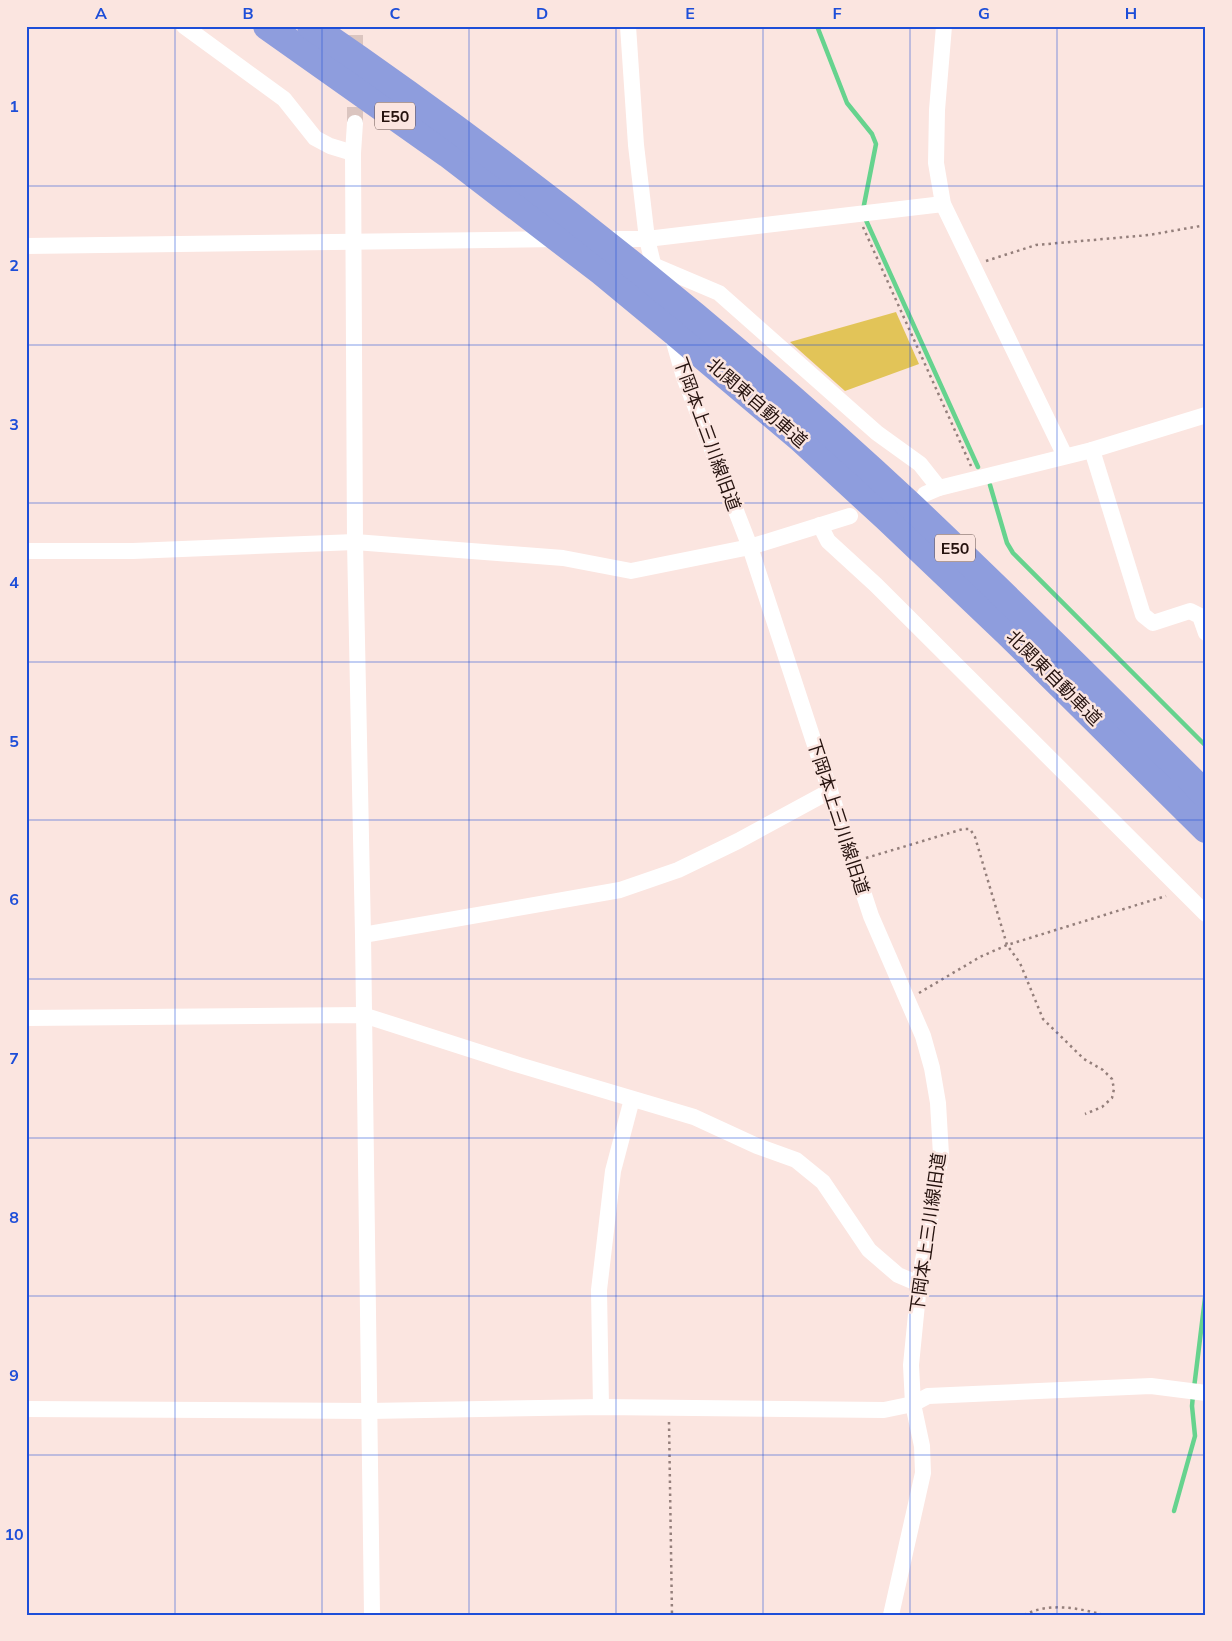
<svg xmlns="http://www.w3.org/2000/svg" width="1232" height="1641" font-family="Mulish,'Noto Sans JP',sans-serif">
<rect width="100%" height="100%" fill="#fbe5e0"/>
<!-- green -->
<polygon fill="#e2c458" points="896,312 919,364 845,391 790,342"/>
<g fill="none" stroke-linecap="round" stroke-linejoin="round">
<!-- stream -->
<g stroke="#66d38e" stroke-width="4.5">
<polyline points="817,26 847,103 872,134 876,144 863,210"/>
<polyline points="865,218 978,467"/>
<polyline points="990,485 1007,543 1013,553 1206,746"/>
<polyline points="1194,1388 1206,1290"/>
<polyline points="1174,1511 1195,1436 1192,1406 1193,1395"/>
</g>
<!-- street-tunnel -->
<polyline stroke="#dbc5c0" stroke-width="16" stroke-dasharray="16 8" stroke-linecap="butt" points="355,123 355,26"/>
<!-- path -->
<g stroke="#947f7b" stroke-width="2.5" stroke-dasharray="2.5 4" stroke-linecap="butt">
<polyline points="863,227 971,466"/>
<polyline points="986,261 1036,245 1149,235 1206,225"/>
<polyline points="866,858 963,829 970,829 975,837 1007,945 1020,963 1043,1019 1084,1059 1103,1070 1112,1079 1114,1089 1112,1098 1102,1107 1085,1114"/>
<polyline points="919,993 980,957 1007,945 1166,896"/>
<polyline points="669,1422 672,1615"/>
<path d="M1024,1615C1050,1602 1078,1608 1104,1615"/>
</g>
<!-- street -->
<g stroke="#fff" stroke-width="16">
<polyline points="184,26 284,99 315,138 330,146 353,153"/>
<polyline points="628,26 636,145 647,239 658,284"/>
<polyline points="944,26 937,110 936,163 943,204 1065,456"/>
<polyline points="355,123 353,153 355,542 363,935 372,1615"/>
<polyline points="601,239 647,239 943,204"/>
<polyline points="26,246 559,239"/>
<polyline points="653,265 719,293 877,433 920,464 939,488"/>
<polyline points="671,332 684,377 750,547 871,916 923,1036 932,1068 938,1103 941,1155 919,1284 911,1365 913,1404 922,1446 923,1473 891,1615"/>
<polyline points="1092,450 1143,615 1153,623 1190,611 1200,616 1206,633"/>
<polyline points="925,494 939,488 1092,450 1206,415"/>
<polyline points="820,525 828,541 876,585 1206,914"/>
<polyline points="26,551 133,551 355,542 563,558 631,571 750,547 850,516"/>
<polyline points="363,935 620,890 678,870 738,841 830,791"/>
<polyline points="26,1018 363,1015 519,1065 694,1117 757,1146 796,1160 823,1182 869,1250 898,1275 919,1284"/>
<polyline points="601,1407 599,1290 613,1171 632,1099"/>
<polyline points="26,1409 369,1411 601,1407 884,1410 913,1404 928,1396 1151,1386 1206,1393"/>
</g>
<!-- highway -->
<g stroke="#8e9ddd" stroke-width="28">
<polyline points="267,26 448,154 602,272 677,334 800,438 887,518 1008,633 1206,829"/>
<path d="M311,26C523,171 725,333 913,508C1012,602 1109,698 1206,795"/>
</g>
</g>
<!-- grid -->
<path fill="none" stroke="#1d4ed8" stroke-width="1" stroke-opacity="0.55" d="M175,26V1615M322,26V1615M469,26V1615M616,26V1615M763,26V1615M910,26V1615M1057,26V1615M26,186H1206M26,345H1206M26,503H1206M26,662H1206M26,820H1206M26,979H1206M26,1138H1206M26,1296H1206M26,1455H1206"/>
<g text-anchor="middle" stroke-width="5" stroke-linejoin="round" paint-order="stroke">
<!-- shield labels -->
<g fill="#fbe5e0" stroke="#65514d" stroke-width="1">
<rect x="375" y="102.5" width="40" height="27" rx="4"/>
<rect x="935" y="534.5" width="40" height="27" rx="4"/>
</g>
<g font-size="16" font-weight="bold" fill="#25120e">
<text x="395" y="122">E50</text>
<text x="955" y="554">E50</text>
</g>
<!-- street labels -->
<g font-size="18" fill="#25120e" stroke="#fbe5e0">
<text transform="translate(757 403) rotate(41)" y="6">北関東自動車道</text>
<text transform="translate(707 434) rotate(70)" y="6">下岡本上三川線旧道</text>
<text transform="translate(1054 678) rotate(45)" y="6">北関東自動車道</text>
<text transform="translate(838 817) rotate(72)" y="6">下岡本上三川線旧道</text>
<text transform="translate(928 1233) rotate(-82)" y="6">下岡本上三川線旧道</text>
</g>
</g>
<!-- border -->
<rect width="1232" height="1641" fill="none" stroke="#fbe5e0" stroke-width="55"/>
<rect x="28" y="28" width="1176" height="1586" fill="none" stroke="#1d4ed8" stroke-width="2"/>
<g font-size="16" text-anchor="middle" font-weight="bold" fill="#1d4ed8">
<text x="101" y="19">A</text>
<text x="248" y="19">B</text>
<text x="395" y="19">C</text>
<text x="542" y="19">D</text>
<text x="690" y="19">E</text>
<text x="837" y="19">F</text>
<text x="984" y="19">G</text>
<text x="1131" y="19">H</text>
<text x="14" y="112">1</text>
<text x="14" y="271">2</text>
<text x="14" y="430">3</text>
<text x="14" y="588">4</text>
<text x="14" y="747">5</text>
<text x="14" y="905">6</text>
<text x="14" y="1064">7</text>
<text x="14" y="1223">8</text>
<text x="14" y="1381">9</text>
<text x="14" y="1540">10</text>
</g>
</svg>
